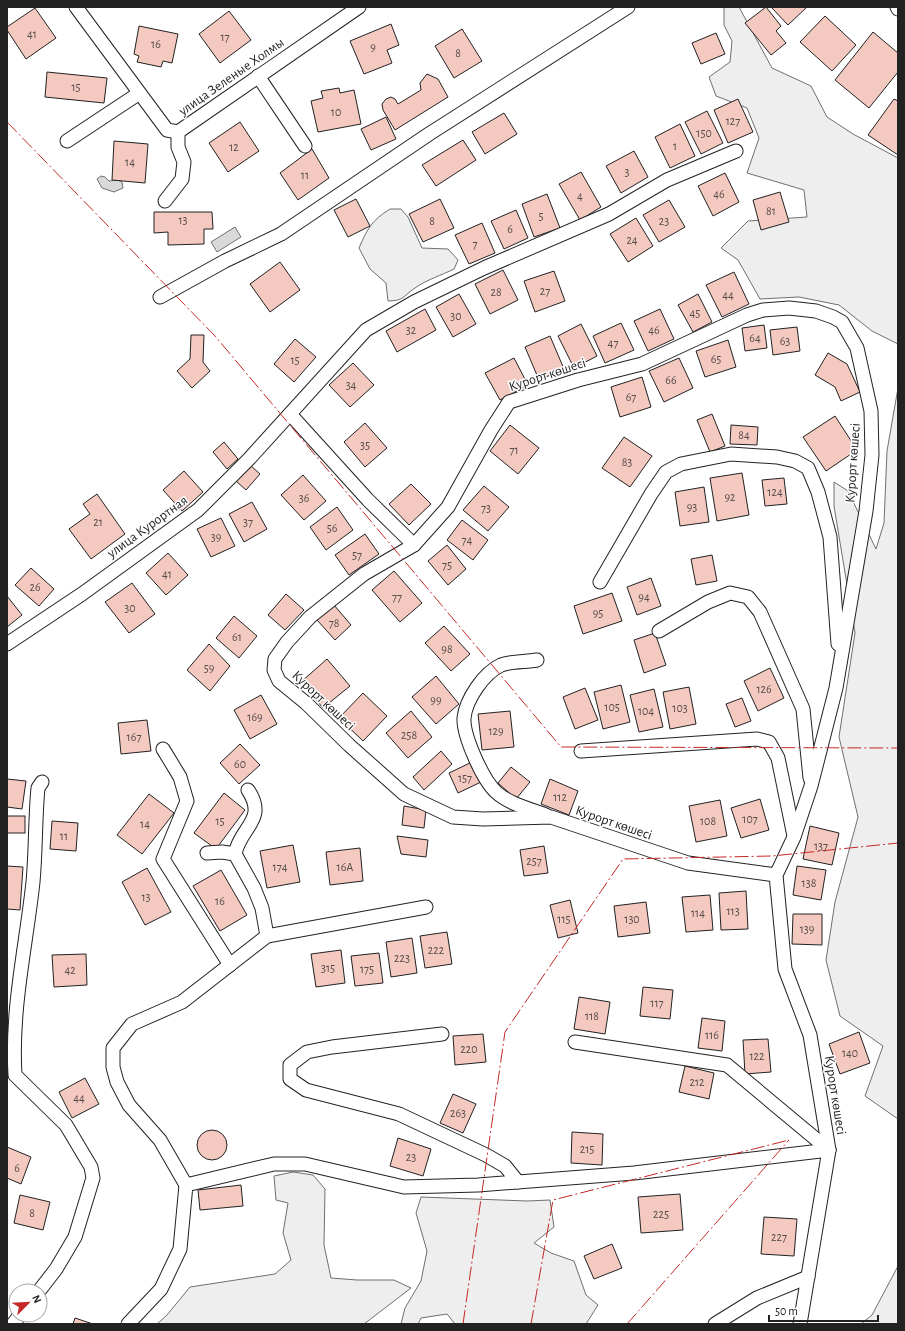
<svg xmlns="http://www.w3.org/2000/svg" width="905" height="1331" font-family="'Alegreya Sans',sans-serif">
<rect width="100%" height="100%" fill="#fff"/>
<!-- green -->
<g fill="#eee" stroke="#6f6f6f">
<polygon points="724,7 739,7 772,68 811,86 827,117 853,134 898,158 898,344 872,331 839,305 799,297 760,299 738,260 721,248 748,221 807,217 804,190 747,173 759,138 747,108 716,96 709,77 730,62 732,41 724,25"/>
<path d="M390,209H401L408,217L422,248L448,249L458,260L454,269C442,275 426,280 415,288C403,296 404,301 388,301L386,283L370,269L359,248C367,229 372,220 390,209Z"/>
<polygon points="898,388 898,1119 865,1096 883,1046 840,1016 826,960 835,902 858,817 839,737 855,633 834,506 834,482 848,491 876,549 884,523 887,451"/>
<polygon points="293,1172 313,1175 325,1189 324,1245 331,1278 357,1280 394,1280 411,1288 364,1324 157,1324 167,1315 190,1287 275,1274 291,1260 283,1233 288,1203 276,1200 274,1176"/>
<polygon points="421,1197 527,1201 550,1200 554,1227 534,1243 551,1253 574,1261 586,1295 598,1305 586,1324 455,1324 447,1314 421,1318 418,1324 401,1324 405,1308 421,1281 427,1251 416,1213"/>
<polygon points="898,1266 898,1324 861,1324 872,1315"/>
</g>
<!-- water -->
<g fill="#d9d9d9" stroke="#6f6f6f">
<polygon points="101,176 105,177 109,181 118,180 122,182 123,188 114,192 102,188 97,179"/>
<polygon points="235,227 241,237 217,252 211,242"/>
</g>
<!-- building -->
<g fill="#f3c9c0" stroke="#222">
<polygon points="766,7 781,26 776,31 786,43 771,55 745,23"/>
<polygon points="771,7 807,7 788,25"/>
<polygon points="35,8 56,38 26,59 7,30 7,27"/>
<polygon points="229,11 251,40 220,63 199,34"/>
<polygon points="825,16 856,45 832,71 800,42"/>
<polygon points="391,24 399,45 387,50 392,63 364,74 350,41"/>
<polygon points="139,26 178,34 172,63 163,61 161,67 137,62 139,56 134,54"/>
<polygon points="462,29 482,61 454,78 435,46"/>
<polygon points="873,32 898,53 898,72 869,108 835,80"/>
<polygon points="716,33 725,54 701,64 692,43"/>
<polygon points="47,72 107,78 104,103 45,97"/>
<polygon points="427,74 438,79 448,97 395,130 383,110 382,104 386,99 391,97 395,99 398,104 421,90 420,83"/>
<polygon points="339,88 340,93 354,90 361,124 318,132 311,101 323,98 321,91"/>
<polygon points="738,99 753,132 728,143 714,110"/>
<polygon points="894,99 898,101 898,155 868,135"/>
<polygon points="707,111 723,143 701,154 685,122"/>
<polygon points="504,113 517,134 485,154 472,132"/>
<polygon points="386,117 396,139 371,150 361,129"/>
<polygon points="240,122 259,151 228,172 209,143"/>
<polygon points="680,124 695,156 670,168 655,137"/>
<polygon points="463,140 476,160 436,186 422,165"/>
<polygon points="114,141 148,144 145,183 112,180"/>
<polygon points="312,149 329,178 298,200 280,173"/>
<polygon points="634,151 648,177 621,193 606,166"/>
<polygon points="581,172 601,207 580,220 559,184"/>
<polygon points="725,173 739,202 713,216 698,186"/>
<polygon points="780,192 789,222 761,230 753,200"/>
<polygon points="547,194 560,228 534,237 522,204"/>
<polygon points="356,199 370,226 348,237 334,210"/>
<polygon points="440,199 454,228 423,242 409,214"/>
<polygon points="669,200 685,227 659,242 643,215"/>
<polygon points="516,210 528,238 504,249 491,221"/>
<polygon points="154,212 212,212 213,229 204,229 204,244 168,245 168,232 154,233"/>
<polygon points="636,218 653,246 628,262 610,234"/>
<polygon points="482,223 495,253 469,264 455,235"/>
<polygon points="280,262 300,290 270,312 250,284"/>
<polygon points="503,270 518,300 490,314 475,284"/>
<polygon points="554,271 565,301 535,312 524,281"/>
<polygon points="734,272 749,304 722,317 706,285"/>
<polygon points="459,294 476,324 453,337 436,307"/>
<polygon points="698,294 712,322 693,332 678,305"/>
<polygon points="425,309 436,330 397,352 386,331"/>
<polygon points="660,309 674,339 648,351 634,321"/>
<polygon points="621,323 634,350 605,363 593,336"/>
<polygon points="581,324 597,356 574,368 558,336"/>
<polygon points="764,325 767,348 745,351 742,328"/>
<polygon points="797,327 800,351 773,355 770,330"/>
<polygon points="191,335 204,335 203,362 210,371 192,388 177,371 190,359"/>
<polygon points="550,336 564,369 539,380 525,347"/>
<polygon points="295,339 316,357 294,382 274,364"/>
<polygon points="728,340 736,367 705,377 696,351"/>
<polygon points="828,353 847,364 860,392 841,401 835,387 815,375"/>
<polygon points="514,358 528,385 500,400 485,373"/>
<polygon points="679,358 693,388 664,402 649,371"/>
<polygon points="353,363 374,385 350,407 329,385"/>
<polygon points="642,377 651,407 620,417 611,387"/>
<polygon points="712,414 725,446 710,452 697,420"/>
<polygon points="835,416 857,450 826,471 803,437"/>
<polygon points="365,423 387,448 365,467 344,442"/>
<polygon points="510,425 539,448 518,474 490,451"/>
<polygon points="731,425 758,427 757,445 730,444"/>
<polygon points="624,437 652,456 630,487 602,468"/>
<polygon points="224,442 238,459 227,469 213,452"/>
<polygon points="250,465 260,474 246,490 236,481"/>
<polygon points="184,471 203,492 182,511 163,490"/>
<polygon points="742,473 749,515 717,521 710,478"/>
<polygon points="303,475 326,501 304,520 281,495"/>
<polygon points="784,478 787,504 765,506 762,480"/>
<polygon points="411,484 431,504 409,525 389,504"/>
<polygon points="484,486 509,507 488,531 463,510"/>
<polygon points="704,487 709,522 680,526 675,492"/>
<polygon points="97,494 125,534 91,559 69,529 90,514 83,504"/>
<polygon points="252,502 267,529 244,542 229,514"/>
<polygon points="337,507 353,530 326,550 310,527"/>
<polygon points="221,518 235,546 211,557 197,529"/>
<polygon points="462,520 488,540 473,560 447,540"/>
<polygon points="365,534 379,554 349,575 335,555"/>
<polygon points="447,545 466,569 448,585 428,561"/>
<polygon points="168,553 188,575 166,595 146,573"/>
<polygon points="712,555 717,581 696,585 691,559"/>
<polygon points="31,568 54,589 39,606 15,585"/>
<polygon points="394,571 422,603 400,622 372,590"/>
<polygon points="651,578 661,606 637,615 627,587"/>
<polygon points="132,583 155,614 129,633 105,602"/>
<polygon points="612,593 622,621 583,634 574,606"/>
<polygon points="286,594 304,610 285,630 268,615"/>
<polygon points="7,596 22,615 7,627"/>
<polygon points="334,605 351,625 335,640 317,620"/>
<polygon points="234,616 257,636 239,658 216,638"/>
<polygon points="444,626 470,654 451,671 425,643"/>
<polygon points="655,633 666,665 644,673 634,640"/>
<polygon points="209,644 230,666 210,691 187,670"/>
<polygon points="327,659 350,686 323,708 301,682"/>
<polygon points="770,668 784,698 758,711 744,681"/>
<polygon points="436,676 459,704 436,724 412,697"/>
<polygon points="621,685 630,722 603,729 594,692"/>
<polygon points="689,687 696,724 670,729 663,692"/>
<polygon points="585,688 598,720 575,729 563,697"/>
<polygon points="654,689 663,727 639,732 630,695"/>
<polygon points="363,693 387,716 363,741 339,718"/>
<polygon points="261,695 277,724 250,739 234,710"/>
<polygon points="742,698 751,721 735,727 726,704"/>
<polygon points="411,711 432,737 408,758 386,733"/>
<polygon points="510,711 514,747 482,750 478,714"/>
<polygon points="147,720 151,751 121,754 118,723"/>
<polygon points="240,744 260,765 239,784 220,763"/>
<polygon points="441,751 452,764 424,790 413,777"/>
<polygon points="472,762 481,782 458,793 449,773"/>
<polygon points="511,767 530,782 516,799 498,783"/>
<polygon points="7,779 26,781 22,809 7,807"/>
<polygon points="550,779 578,791 569,815 541,804"/>
<polygon points="224,793 245,810 216,849 194,833"/>
<polygon points="149,794 174,813 142,854 117,835"/>
<polygon points="760,799 769,830 741,838 731,808"/>
<polygon points="720,800 727,836 696,842 689,806"/>
<polygon points="404,806 426,810 424,828 402,825"/>
<rect x="7" y="816" width="18" height="17"/>
<polygon points="52,821 78,823 76,851 50,849"/>
<polygon points="810,826 839,833 832,865 803,859"/>
<polygon points="397,836 428,840 426,857 401,854"/>
<polygon points="293,845 300,882 267,888 260,851"/>
<polygon points="544,846 548,873 524,876 520,850"/>
<polygon points="360,848 363,881 330,885 326,852"/>
<polygon points="7,866 23,867 20,910 7,909"/>
<polygon points="797,866 826,870 821,900 793,895"/>
<polygon points="147,868 171,912 145,925 122,882"/>
<polygon points="221,870 247,915 220,931 193,886"/>
<polygon points="746,891 748,929 721,930 719,893"/>
<polygon points="710,895 713,930 686,932 682,897"/>
<polygon points="570,900 578,933 558,938 550,905"/>
<polygon points="646,902 650,933 618,937 614,906"/>
<polygon points="793,914 822,914 822,945 792,944"/>
<polygon points="447,932 452,964 425,968 420,936"/>
<polygon points="412,938 417,973 391,977 386,942"/>
<polygon points="341,950 345,983 316,987 311,954"/>
<polygon points="379,953 383,983 355,986 351,956"/>
<polygon points="86,954 87,985 54,987 52,955"/>
<polygon points="643,987 673,990 670,1019 640,1016"/>
<polygon points="579,997 610,1002 605,1034 574,1029"/>
<polygon points="702,1018 725,1021 722,1051 698,1048"/>
<polygon points="859,1032 870,1063 840,1074 829,1044"/>
<polygon points="483,1034 486,1062 455,1065 453,1036"/>
<polygon points="768,1039 771,1072 745,1074 743,1040"/>
<polygon points="685,1066 714,1073 709,1099 679,1092"/>
<polygon points="85,1078 99,1104 72,1118 59,1092"/>
<polygon points="453,1094 476,1104 463,1133 440,1123"/>
<circle cx="212" cy="1145" r="15"/>
<polygon points="572,1132 603,1134 602,1165 571,1163"/>
<polygon points="398,1138 431,1149 423,1176 390,1166"/>
<polygon points="7,1147 31,1157 21,1184 7,1178"/>
<polygon points="241,1185 243,1206 200,1210 198,1190"/>
<polygon points="680,1194 683,1230 641,1233 638,1197"/>
<polygon points="20,1195 50,1202 43,1230 14,1223"/>
<polygon points="764,1217 797,1219 794,1256 761,1254"/>
<polygon points="612,1244 622,1268 594,1279 584,1256"/>
<polygon points="75,1318 93,1324 73,1324"/>
</g>
<g fill="none" stroke-linecap="round" stroke-linejoin="round">
<defs>
<g id="minor">
<polyline points="76,7 167,130 178,132 359,7"/>
<polyline points="897,7 898,9"/>
<polyline points="258,76 305,146"/>
<polyline points="67,141 138,94"/>
<polyline points="165,201 182,179 184,162 178,147 178,132"/>
<polyline points="160,297 225,261 281,234 429,134 628,7"/>
<polyline points="290,414 368,500 414,545"/>
<polyline points="600,582 651,494 666,472 681,464 731,454 777,457 795,461 808,468 818,492 830,537 838,644"/>
<polyline points="659,631 708,602 730,593 748,597 760,612 803,709 810,778"/>
<polyline points="7,644 82,594 198,510 249,459 366,330 414,302 484,268 609,214 667,180 736,151"/>
<path d="M537,660C526,662 511,661 501,665C484,673 466,699 464,718C463,736 483,780 496,792C509,804 530,809 546,815"/>
<polyline points="163,749 180,777 187,801 163,859 230,965"/>
<polyline points="581,751 757,739 769,742 778,758 794,836"/>
<path d="M248,790C268,820 240,827 235,854L254,888L262,908L267,936"/>
<polyline points="207,853 222,852 235,854"/>
<polyline points="776,875 688,863 551,817 483,819 453,817 404,794 349,745 306,703 279,681 274,670 275,659 287,642 310,617 364,574 414,545 448,507 491,430 509,402 578,380 642,364 747,315 763,310 789,308 816,311 833,317 842,322 857,348 871,411 872,455 866,511 836,688 811,786 794,837 776,875 785,969 810,1035 829,1150 800,1324"/>
<polyline points="442,1034 332,1047 307,1052 290,1065 290,1079 306,1090 399,1114 486,1155 505,1166 518,1182"/>
<polyline points="575,1042 727,1065 829,1150"/>
<polyline points="186,1185 160,1140 129,1105 117,1082 113,1067 113,1048 132,1024 182,1002 267,936 426,907"/>
<path d="M39,1291L56,1269L75,1237L93,1178L91,1167L66,1125L15,1075C11,1009 26,947 33,882C36,850 35,819 38,788L42,782"/>
<polyline points="13,1324 20,1315"/>
<polyline points="128,1324 161,1289 180,1249 186,1185 274,1164 305,1164 404,1187 478,1185 634,1173 829,1150"/>
<polyline points="715,1324 757,1298 808,1277"/>
</g>
</defs>
<!-- minor casing -->
<use href="#minor" stroke="#222" stroke-width="15"/>
<!-- minor -->
<use href="#minor" stroke="#fff" stroke-width="13"/>
<!-- power -->
<g stroke="#c62828" stroke-width="1" stroke-dasharray="14 3 2 3" stroke-linecap="butt">
<polyline points="7,122 215,336 561,747 898,748"/>
<polyline points="463,1324 505,1032 623,859 772,856 898,843"/>
<polyline points="531,1324 553,1200 789,1140"/>
<polyline points="627,1324 789,1140"/>
</g>
</g>
<g text-anchor="middle" stroke-width="3" stroke-linejoin="round" paint-order="stroke">
<!-- number labels -->
<g font-size="12" fill="#564c4a">
<text x="32" y="38">41</text>
<text x="225" y="41">17</text>
<text x="156" y="48">16</text>
<text x="373" y="51">9</text>
<text x="458" y="57">8</text>
<text x="76" y="91">15</text>
<text x="336" y="116">10</text>
<text x="733" y="125">127</text>
<text x="704" y="137">150</text>
<text x="675" y="150">1</text>
<text x="234" y="151">12</text>
<text x="130" y="166">14</text>
<text x="627" y="176">3</text>
<text x="305" y="179">11</text>
<text x="719" y="198">46</text>
<text x="580" y="200">4</text>
<text x="771" y="215">81</text>
<text x="541" y="220">5</text>
<text x="183" y="224">13</text>
<text x="432" y="225">8</text>
<text x="664" y="225">23</text>
<text x="510" y="233">6</text>
<text x="632" y="244">24</text>
<text x="475" y="248">7</text>
<text x="545" y="295">27</text>
<text x="496" y="296">28</text>
<text x="728" y="299">44</text>
<text x="695" y="317">45</text>
<text x="456" y="320">30</text>
<text x="411" y="334">32</text>
<text x="654" y="334">46</text>
<text x="755" y="342">64</text>
<text x="785" y="345">63</text>
<text x="613" y="347">47</text>
<text x="716" y="363">65</text>
<text x="295" y="364">15</text>
<text x="671" y="384">66</text>
<text x="351" y="389">34</text>
<text x="631" y="401">67</text>
<text x="744" y="439">84</text>
<text x="365" y="449">35</text>
<text x="514" y="454">71</text>
<text x="627" y="466">83</text>
<text x="775" y="496">124</text>
<text x="730" y="501">92</text>
<text x="304" y="502">36</text>
<text x="692" y="511">93</text>
<text x="486" y="512">73</text>
<text x="98" y="526">21</text>
<text x="248" y="526">37</text>
<text x="332" y="532">56</text>
<text x="216" y="541">39</text>
<text x="467" y="544">74</text>
<text x="357" y="559">57</text>
<text x="447" y="569">75</text>
<text x="167" y="578">41</text>
<text x="35" y="591">26</text>
<text x="397" y="601">77</text>
<text x="644" y="601">94</text>
<text x="130" y="612">30</text>
<text x="598" y="617">95</text>
<text x="334" y="627">78</text>
<text x="237" y="641">61</text>
<text x="447" y="653">98</text>
<text x="209" y="672">59</text>
<text x="764" y="693">126</text>
<text x="436" y="704">99</text>
<text x="612" y="711">105</text>
<text x="680" y="712">103</text>
<text x="646" y="715">104</text>
<text x="255" y="721">169</text>
<text x="496" y="735">129</text>
<text x="409" y="739">258</text>
<text x="134" y="741">167</text>
<text x="240" y="768">60</text>
<text x="465" y="782">157</text>
<text x="560" y="801">112</text>
<text x="750" y="823">107</text>
<text x="220" y="825">15</text>
<text x="708" y="825">108</text>
<text x="145" y="828">14</text>
<text x="64" y="840">11</text>
<text x="821" y="850">137</text>
<text x="534" y="865">257</text>
<text x="280" y="871">174</text>
<text x="345" y="871">16А</text>
<text x="809" y="887">138</text>
<text x="146" y="901">13</text>
<text x="220" y="905">16</text>
<text x="733" y="915">113</text>
<text x="698" y="917">114</text>
<text x="564" y="923">115</text>
<text x="632" y="923">130</text>
<text x="807" y="933">139</text>
<text x="436" y="954">222</text>
<text x="402" y="962">223</text>
<text x="328" y="972">315</text>
<text x="367" y="973">175</text>
<text x="70" y="974">42</text>
<text x="657" y="1007">117</text>
<text x="592" y="1020">118</text>
<text x="712" y="1039">116</text>
<text x="469" y="1053">220</text>
<text x="850" y="1057">140</text>
<text x="757" y="1060">122</text>
<text x="697" y="1086">212</text>
<text x="79" y="1102">44</text>
<text x="458" y="1117">263</text>
<text x="587" y="1153">215</text>
<text x="411" y="1161">23</text>
<text x="17" y="1172">6</text>
<text x="32" y="1217">8</text>
<text x="661" y="1218">225</text>
<text x="779" y="1241">227</text>
</g>
<!-- street labels -->
<g font-size="14" fill="#222" stroke="#fff">
<text transform="translate(231 76) rotate(-35)" y="5">улица Зеленые Холмы</text>
<text transform="translate(547 374) rotate(-18)" y="5">Курорт көшесі</text>
<text transform="translate(852 463) rotate(-86)" y="5">Курорт көшесі</text>
<text transform="translate(147 526) rotate(-36)" y="5">улица Курортная</text>
<text transform="translate(324 700) rotate(43)" y="5">Курорт көшесі</text>
<text transform="translate(614 822) rotate(19)" y="5">Курорт көшесі</text>
<text transform="translate(836 1095) rotate(81)" y="5">Курорт көшесі</text>
</g>
</g>
<!-- border -->
<rect width="905" height="1331" fill="none" stroke="#222222" stroke-width="16"/>
<!-- north arrow -->
<g transform="translate(28 1303) rotate(66)"><circle r="19" fill="#ffffff" stroke="#a7a7a7"/>
<path d="M0-3L7 15L0 10L-7 15Z" fill="#c62828"/>
<text y="-6" font-size="11" font-weight="bold" text-anchor="middle" fill="#222222">N</text>
</g>
<!-- scale -->
<path d="M769 1315v6h109v-6" fill="none" stroke="#222222" stroke-width="2"/>
<text x="775" y="1315" font-size="12" fill="#222222" stroke="#ffffff" stroke-width="3" paint-order="stroke">50 m</text>
</svg>
